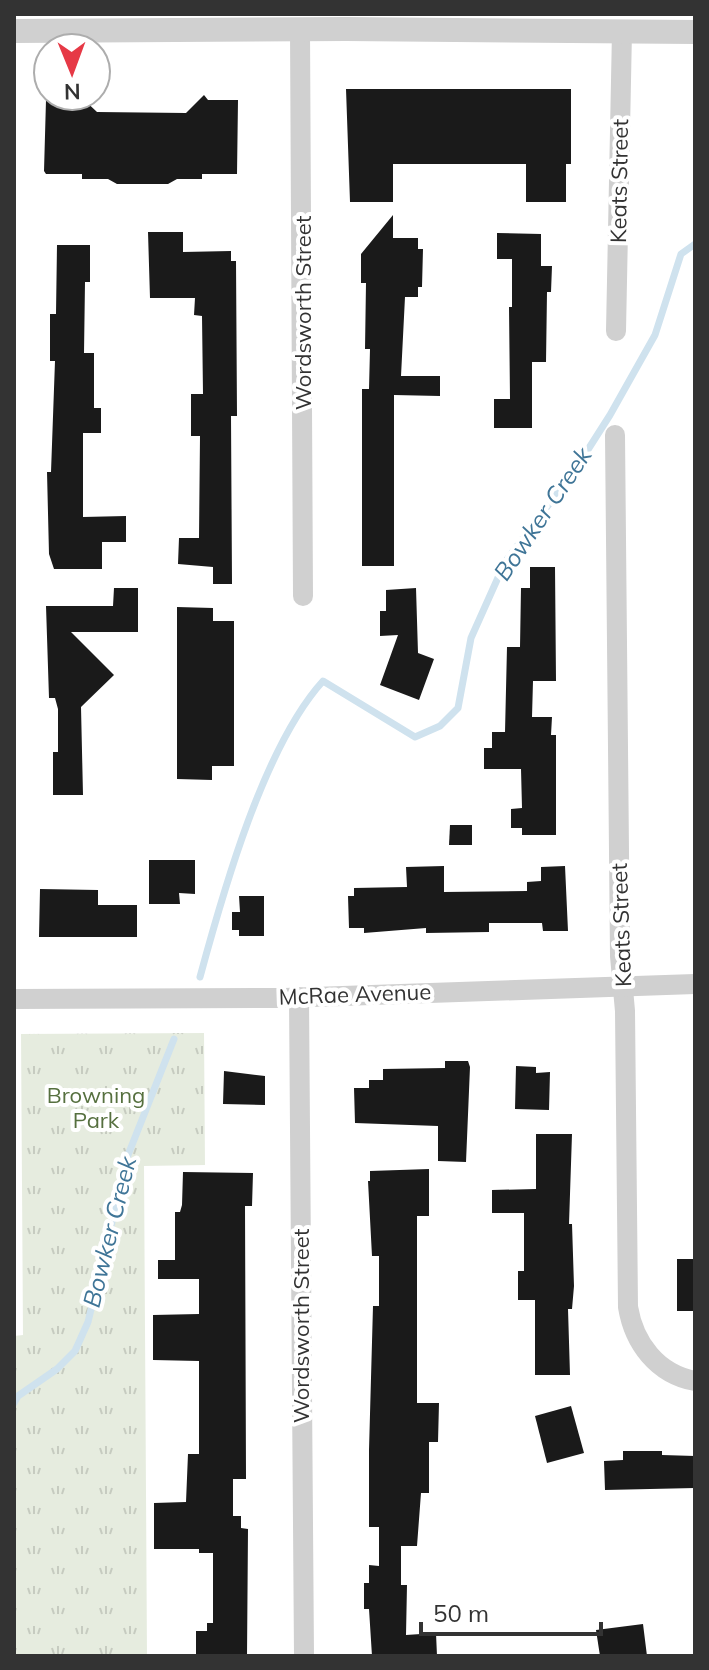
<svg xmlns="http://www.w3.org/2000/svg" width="709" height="1670" font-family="Mulish,sans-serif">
<defs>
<pattern id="park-tufts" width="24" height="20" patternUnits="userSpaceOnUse" patternTransform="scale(2)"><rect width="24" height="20" fill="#e6ecdf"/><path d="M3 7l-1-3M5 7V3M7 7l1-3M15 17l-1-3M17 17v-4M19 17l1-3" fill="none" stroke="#c6cbc0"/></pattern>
</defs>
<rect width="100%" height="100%" fill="#fff"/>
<!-- park -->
<polygon fill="url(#park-tufts)" points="204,1033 205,1165 144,1166 147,1656 14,1656 14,1336 23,1335 21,1034"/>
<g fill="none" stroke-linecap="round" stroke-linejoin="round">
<!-- stream -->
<g stroke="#cfe2ee" stroke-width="7">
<path d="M200,977C223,892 264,746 323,681L415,737L440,726L458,708L471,638L505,562L575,470L610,415L655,335L681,254L695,244"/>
<polyline points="14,1403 18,1396 57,1369 75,1351 88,1322 128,1155 174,1039"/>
</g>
</g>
<!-- building -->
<g fill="#1a1a1a">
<polygon points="346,89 571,89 571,164 566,164 566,202 526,202 526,164 393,164 393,202 350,202"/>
<polygon points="204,95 208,100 238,100 237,174 202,174 202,179 177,179 168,184 117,184 108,179 82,179 82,174 46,174 44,171 46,100 76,100 80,96 97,112 186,113"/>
<polygon points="393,215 393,238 418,238 418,249 423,249 422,287 418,287 418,297 405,297 401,376 440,376 440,396 394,395 394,566 362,566 362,389 369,389 370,349 365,349 366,283 361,283 361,254"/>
<polygon points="148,232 183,232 183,252 231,251 231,261 236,261 237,416 231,416 232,584 213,584 213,567 178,564 179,538 199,538 200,436 191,436 191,394 203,394 202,316 194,315 195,298 150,298"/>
<polygon points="497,233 541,234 541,266 552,266 551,292 547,292 546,362 532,362 532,428 494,428 494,399 510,399 509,307 512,307 512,259 497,259"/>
<polygon points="57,245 90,245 90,282 85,282 84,353 94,353 94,408 101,408 101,433 83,433 83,517 126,516 126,542 102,542 102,569 54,569 49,554 47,472 51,472 55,361 50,361 50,314 56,314"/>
<polygon points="530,567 555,567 556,681 533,681 532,717 552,717 551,735 556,735 556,835 522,835 522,828 511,828 511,809 522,808 521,769 484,769 484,748 492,748 492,732 505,732 507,647 520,647 521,588 530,588"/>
<polygon points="114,588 138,588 138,632 71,632 114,675 81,707 83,795 53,795 53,752 58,752 58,709 55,698 49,698 46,606 113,606"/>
<polygon points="416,588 418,653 434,659 419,700 380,685 398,635 380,636 380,611 386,611 386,590"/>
<polygon points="177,607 213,608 213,621 234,621 234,766 212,766 212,780 177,779"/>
<polygon points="450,825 472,825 472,845 449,845"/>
<polygon points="149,860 195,860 195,894 179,893 180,904 149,904"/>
<polygon points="444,866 444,892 527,891 527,882 541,881 541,867 565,866 568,931 543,931 542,923 489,923 489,932 426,933 426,928 364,933 364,928 349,928 348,896 354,896 354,888 407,887 406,867"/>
<polygon points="40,889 98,890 98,905 137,905 137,937 39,937"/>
<polygon points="239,896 264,896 264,936 239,936 239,930 232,930 232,912 240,912"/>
<polygon points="445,1061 468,1061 470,1067 466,1162 438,1161 438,1126 355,1123 354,1088 369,1088 369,1080 383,1080 383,1069 445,1068"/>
<polygon points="516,1066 536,1067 536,1073 550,1072 549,1110 515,1109"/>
<polygon points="224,1071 265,1076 265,1105 223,1104"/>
<polygon points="536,1134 572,1134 569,1224 572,1224 574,1286 572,1309 568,1309 570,1375 535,1375 535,1300 518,1300 518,1271 524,1271 524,1213 492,1213 492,1190 536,1189"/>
<polygon points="429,1169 429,1216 417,1216 417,1403 439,1403 438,1442 429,1442 429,1493 421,1493 417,1546 401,1546 401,1585 407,1585 406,1635 436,1633 437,1656 372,1656 369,1609 364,1609 364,1583 369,1583 369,1565 379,1566 379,1527 369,1527 369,1450 373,1306 379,1306 379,1256 372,1256 368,1181 370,1181 370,1171"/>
<polygon points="183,1172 253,1173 252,1206 245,1206 246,1479 233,1479 233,1516 241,1516 241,1528 248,1529 247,1656 196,1656 196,1631 207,1631 207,1623 213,1623 213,1553 199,1553 199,1549 154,1549 154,1503 186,1502 188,1454 199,1454 199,1361 153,1360 153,1315 199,1314 199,1279 158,1279 158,1260 175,1260 175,1212 180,1212 182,1205"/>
<rect x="677" y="1259" width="18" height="52"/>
<polygon points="571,1406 584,1453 547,1463 535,1416"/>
<polygon points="623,1451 662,1451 662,1455 695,1456 695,1488 605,1490 604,1461 623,1460"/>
<polygon points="643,1624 647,1656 600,1656 596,1630"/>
</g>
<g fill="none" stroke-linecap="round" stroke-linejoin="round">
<!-- minor -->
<g stroke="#d0d0d0" stroke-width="20">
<polyline points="300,30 303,596"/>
<polyline points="616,331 622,31"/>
<path d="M615,435L620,956L625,1011L628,1307C634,1343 657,1374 695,1381"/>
<polyline points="299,997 304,1656"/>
<polyline points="14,999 284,998 695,984"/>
</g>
<!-- tertiary -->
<polyline stroke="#d0d0d0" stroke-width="24" points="14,31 346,29 695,32"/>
</g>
<g text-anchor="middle" stroke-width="8" stroke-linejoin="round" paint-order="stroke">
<!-- street labels -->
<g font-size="22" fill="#333" stroke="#fff">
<text transform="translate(619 181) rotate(-89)" y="8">Keats Street</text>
<text transform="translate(303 313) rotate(-90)" y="8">Wordsworth Street</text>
<text transform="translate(621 925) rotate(-92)" y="8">Keats Street</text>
<text transform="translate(355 994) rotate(-2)" y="8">McRae Avenue</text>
<text transform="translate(301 1326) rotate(-90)" y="8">Wordsworth Street</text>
</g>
<!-- park labels -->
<g font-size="22" fill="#56703f" stroke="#fff">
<text x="96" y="1103">Browning<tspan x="96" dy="25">Park</tspan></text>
</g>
<!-- water labels -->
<g font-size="24" font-style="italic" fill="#3f7597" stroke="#fff">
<text transform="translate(543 514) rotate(-56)" y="8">Bowker Creek</text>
<text transform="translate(110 1232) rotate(-76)" y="8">Bowker Creek</text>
</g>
</g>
<!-- border -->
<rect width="709" height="1670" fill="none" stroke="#333333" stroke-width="32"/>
<!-- north arrow -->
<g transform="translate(72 72) rotate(179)"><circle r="38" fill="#ffffff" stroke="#adadad" stroke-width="2"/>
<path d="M0-6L14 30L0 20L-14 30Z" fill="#e63946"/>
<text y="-12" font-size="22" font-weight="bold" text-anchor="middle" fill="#333333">N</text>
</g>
<!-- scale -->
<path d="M421 1622v12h180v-12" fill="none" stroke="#333333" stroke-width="4"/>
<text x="433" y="1622" font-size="24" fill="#333333" stroke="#ffffff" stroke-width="6" paint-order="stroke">50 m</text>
</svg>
